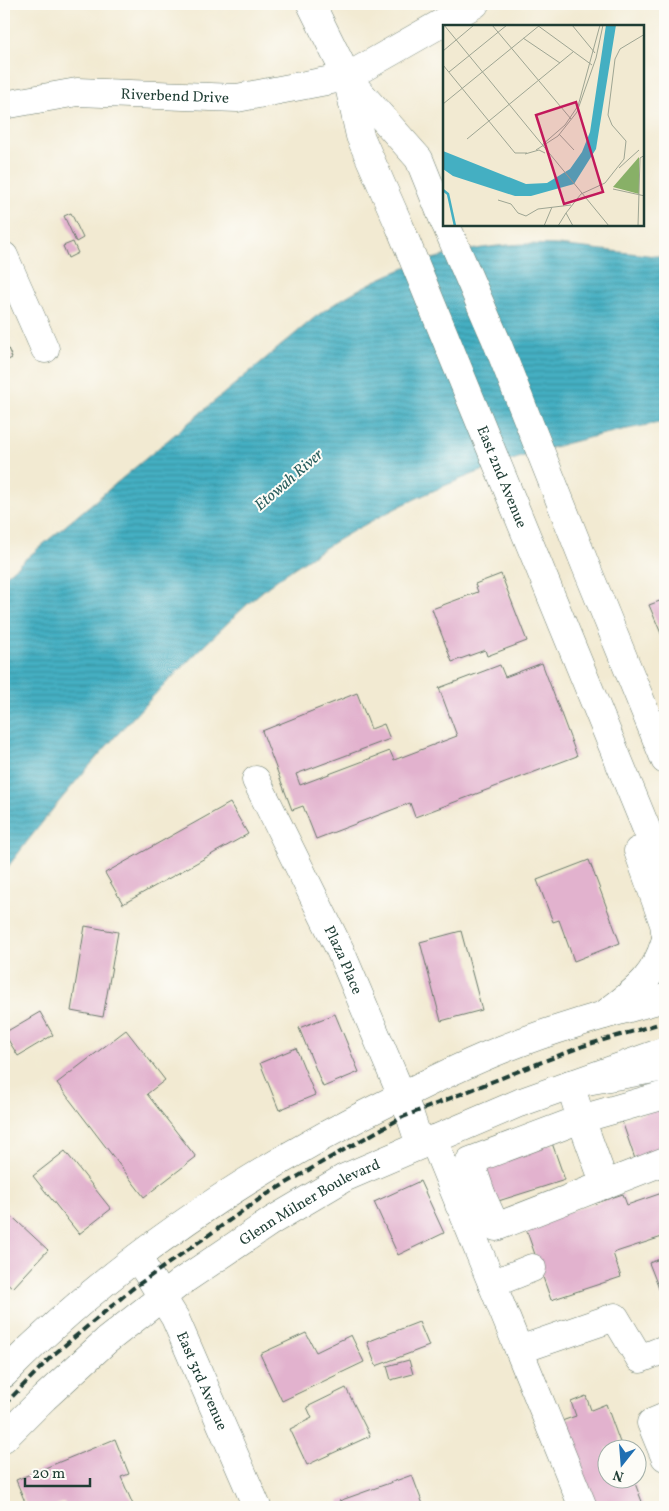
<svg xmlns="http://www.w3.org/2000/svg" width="669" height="1511" font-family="Vollkorn,serif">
<defs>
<pattern id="water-rules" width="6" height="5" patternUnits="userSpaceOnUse" patternTransform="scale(1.25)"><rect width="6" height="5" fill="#44afc2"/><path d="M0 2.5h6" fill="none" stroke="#38909e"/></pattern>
</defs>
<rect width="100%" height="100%" fill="#fdfcf7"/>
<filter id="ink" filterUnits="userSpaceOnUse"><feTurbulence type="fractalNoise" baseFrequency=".02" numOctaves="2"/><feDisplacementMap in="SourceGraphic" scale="10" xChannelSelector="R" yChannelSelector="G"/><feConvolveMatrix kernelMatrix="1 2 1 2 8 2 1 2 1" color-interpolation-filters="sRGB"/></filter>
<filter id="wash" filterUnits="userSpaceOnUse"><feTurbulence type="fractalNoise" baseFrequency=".0096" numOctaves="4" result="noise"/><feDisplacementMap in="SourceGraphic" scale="20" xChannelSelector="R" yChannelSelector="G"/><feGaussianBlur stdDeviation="1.12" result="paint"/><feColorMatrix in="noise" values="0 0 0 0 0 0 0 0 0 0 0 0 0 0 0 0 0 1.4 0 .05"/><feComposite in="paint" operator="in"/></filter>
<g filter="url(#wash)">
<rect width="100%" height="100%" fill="#f2ead2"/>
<!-- water -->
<path fill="url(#water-rules)" stroke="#32767b" d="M525,244L558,245L665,257V422C532,444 403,493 291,570C260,590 233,618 207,643C132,714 65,790 4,872V577L314,318C376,272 448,247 525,244Z"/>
<g id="blocks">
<!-- building -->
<g fill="#e2b2ce">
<polygon points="71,213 83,238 76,242 64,216"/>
<polygon points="73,242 78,253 68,258 63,246"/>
<polygon points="4,338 12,358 4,362"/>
<polygon points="501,574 527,641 487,656 485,650 452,662 432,609 478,592 475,584"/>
<polygon points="665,599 665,643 649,605"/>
<polygon points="542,663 577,756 415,817 410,803 316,839 303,806 292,810 262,731 357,693 371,729 384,724 390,739 296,774 300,785 390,751 394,760 457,736 439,688 500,665 505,677"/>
<polygon points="230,803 248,834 123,904 105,873"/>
<polygon points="589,860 620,943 574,961 559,920 553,922 537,880"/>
<polygon points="85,926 118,932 103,1017 71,1011"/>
<polygon points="461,931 482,1010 441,1021 420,942"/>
<polygon points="40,1012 53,1035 18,1056 4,1033"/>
<polygon points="335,1014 359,1072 323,1087 299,1028"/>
<polygon points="126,1030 165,1080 147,1094 196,1157 144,1197 57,1083"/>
<polygon points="296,1048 315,1095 279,1110 260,1063"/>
<polygon points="665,1106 665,1149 635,1159 622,1121"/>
<polygon points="552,1143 565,1180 492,1203 480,1166"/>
<polygon points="65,1151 111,1209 79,1234 33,1176"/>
<polygon points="420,1181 444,1233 398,1255 374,1202"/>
<polygon points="665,1192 665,1236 613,1253 621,1277 551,1300 525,1226 623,1194 627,1205"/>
<polygon points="4,1209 48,1250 13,1288 4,1280"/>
<polygon points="665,1257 665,1304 649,1263"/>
<polygon points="419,1322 429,1346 376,1366 367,1342"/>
<polygon points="306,1333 316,1352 351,1335 364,1362 282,1401 260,1354"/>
<polygon points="409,1360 413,1374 391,1380 387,1366"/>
<polygon points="346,1388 370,1436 307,1465 290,1429 312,1418 307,1407"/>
<polygon points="586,1396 591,1410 606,1404 622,1448 606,1448 606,1478 633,1478 644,1507 588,1507 556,1423 576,1416 571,1402"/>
<polygon points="115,1439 129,1474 121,1477 134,1507 66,1507 64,1502 52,1507 27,1507 16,1480"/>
<polygon points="412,1475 424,1507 341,1507 339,1501"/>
</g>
</g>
</g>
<g filter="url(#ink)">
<use href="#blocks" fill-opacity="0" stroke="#697a6b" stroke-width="1"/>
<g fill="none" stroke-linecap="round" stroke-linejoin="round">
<defs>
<g id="minor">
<path id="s1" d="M4,105L77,92L237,98L347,77"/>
<polyline points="4,256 45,349"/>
<path id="s2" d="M256,780L340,950L410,1115L420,1145"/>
<polyline points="433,1139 583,1507"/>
<polyline points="605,1185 581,1119 665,1095"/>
<polyline points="482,1196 470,1161 581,1119 570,1084"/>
<polyline points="459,1205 482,1196 496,1227 665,1161"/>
<path id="s3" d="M138,1258L175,1318L257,1507"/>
<polyline points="492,1284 532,1268"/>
<polyline points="519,1350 615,1317 640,1359 665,1349"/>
<path d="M4,1374C118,1258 259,1165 405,1094C437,1078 470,1062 503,1049C555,1028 611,1013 665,998"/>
<polyline points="665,1417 651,1423 665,1457"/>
<path id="s4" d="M4,1438L44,1398L106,1341L181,1282L273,1220L344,1178L519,1103L665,1051"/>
</g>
<g id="major">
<path id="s5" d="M311,4L347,77L360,136L400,227L665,874"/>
<polyline points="347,77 475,4"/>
<polyline points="348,79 419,159 444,221"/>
<polyline points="446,225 496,340 585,564 665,760"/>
<polyline points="638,851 664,924 665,931"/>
<path d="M604,1015C634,991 653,981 665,942"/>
<polyline points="570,1084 665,1067"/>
</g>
</defs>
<!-- minor casing -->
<use href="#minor" stroke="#697a6b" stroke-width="29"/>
<!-- major casing -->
<use href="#major" stroke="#697a6b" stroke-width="29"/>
<!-- minor -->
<use href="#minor" stroke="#fff" stroke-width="28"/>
<!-- major -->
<use href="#major" stroke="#fff" stroke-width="28"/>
<!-- rail -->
<polyline stroke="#1f3d34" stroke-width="4" stroke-dasharray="8 4" stroke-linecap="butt" points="4,1405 52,1356 132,1289 264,1196 333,1156 403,1117 519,1071 583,1046 665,1022"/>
</g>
</g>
<g text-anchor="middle" stroke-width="4" stroke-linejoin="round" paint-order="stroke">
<!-- street labels -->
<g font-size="15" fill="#1f3d34" stroke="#fdfcf7">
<text dy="5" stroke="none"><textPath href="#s1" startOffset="172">Riverbend Drive</textPath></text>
<text dy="5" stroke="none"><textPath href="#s5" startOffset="511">East 2nd Avenue</textPath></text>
<text dy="5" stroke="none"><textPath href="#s2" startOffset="200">Plaza Place</textPath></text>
<text dy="5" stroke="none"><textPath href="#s4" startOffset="388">Glenn Milner Boulevard</textPath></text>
<text dy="5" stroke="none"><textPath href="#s3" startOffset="139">East 3rd Avenue</textPath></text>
</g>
<!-- water labels -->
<g font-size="16" font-style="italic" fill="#2a5f5f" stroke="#fdfcf7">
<text transform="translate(288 479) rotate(-41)" y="6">Etowah River</text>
</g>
</g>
<!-- overview -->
<g transform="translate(443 25)">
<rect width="201" height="201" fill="#f2ead2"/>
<path d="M196,132V169L170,162Z" fill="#88b067"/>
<path d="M163,0H173L153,124L131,159L88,171H72L10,151L0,144V126L83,159L104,158L127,144L139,127L147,107Z" fill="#44afc2"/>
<path fill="none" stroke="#44afc2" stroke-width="2.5" d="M0,165L5,169L12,201"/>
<path fill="none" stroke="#9ea593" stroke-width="1" d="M1,0L166,201M49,0L128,94M94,0L149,40M129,0L152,28M80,13L117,38M0,26L31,0M0,40L72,128H84M6,47L64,0M0,79L97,0M116,109L131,125M24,114L130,27M99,120L122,100L135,81L157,0M93,125L115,111L134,87L153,33L160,0M82,129L96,125L102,128M176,143L196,125M170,164L202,171M138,169L162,158L181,134L183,116L169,100L165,90L172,34L177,24L202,9M55,175L68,179L75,188L83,191L95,184L128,180M101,201L109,182M115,201L123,188M130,201L123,188L138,169M195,201L197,133L202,130"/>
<path fill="#c2185b" fill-opacity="0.15" stroke="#c2185b" stroke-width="2.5" d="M133,77L160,167L121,179L93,90Z"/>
<rect width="201" height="201" fill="none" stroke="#1f3d34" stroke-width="2.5"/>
</g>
<!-- margin -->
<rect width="669" height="1511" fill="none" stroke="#fdfcf7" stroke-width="20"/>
<!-- north arrow -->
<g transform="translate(622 1464) rotate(197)"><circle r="24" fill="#fdfcf7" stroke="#a4b0a9"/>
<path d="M0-4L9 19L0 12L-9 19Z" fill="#1f6fb2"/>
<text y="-8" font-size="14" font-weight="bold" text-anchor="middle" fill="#1f3d34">N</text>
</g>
<!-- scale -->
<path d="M25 1478v8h65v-8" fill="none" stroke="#1f3d34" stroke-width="2.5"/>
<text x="32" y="1478" font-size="15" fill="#1f3d34" stroke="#fdfcf7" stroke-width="4" paint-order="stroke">20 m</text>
</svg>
